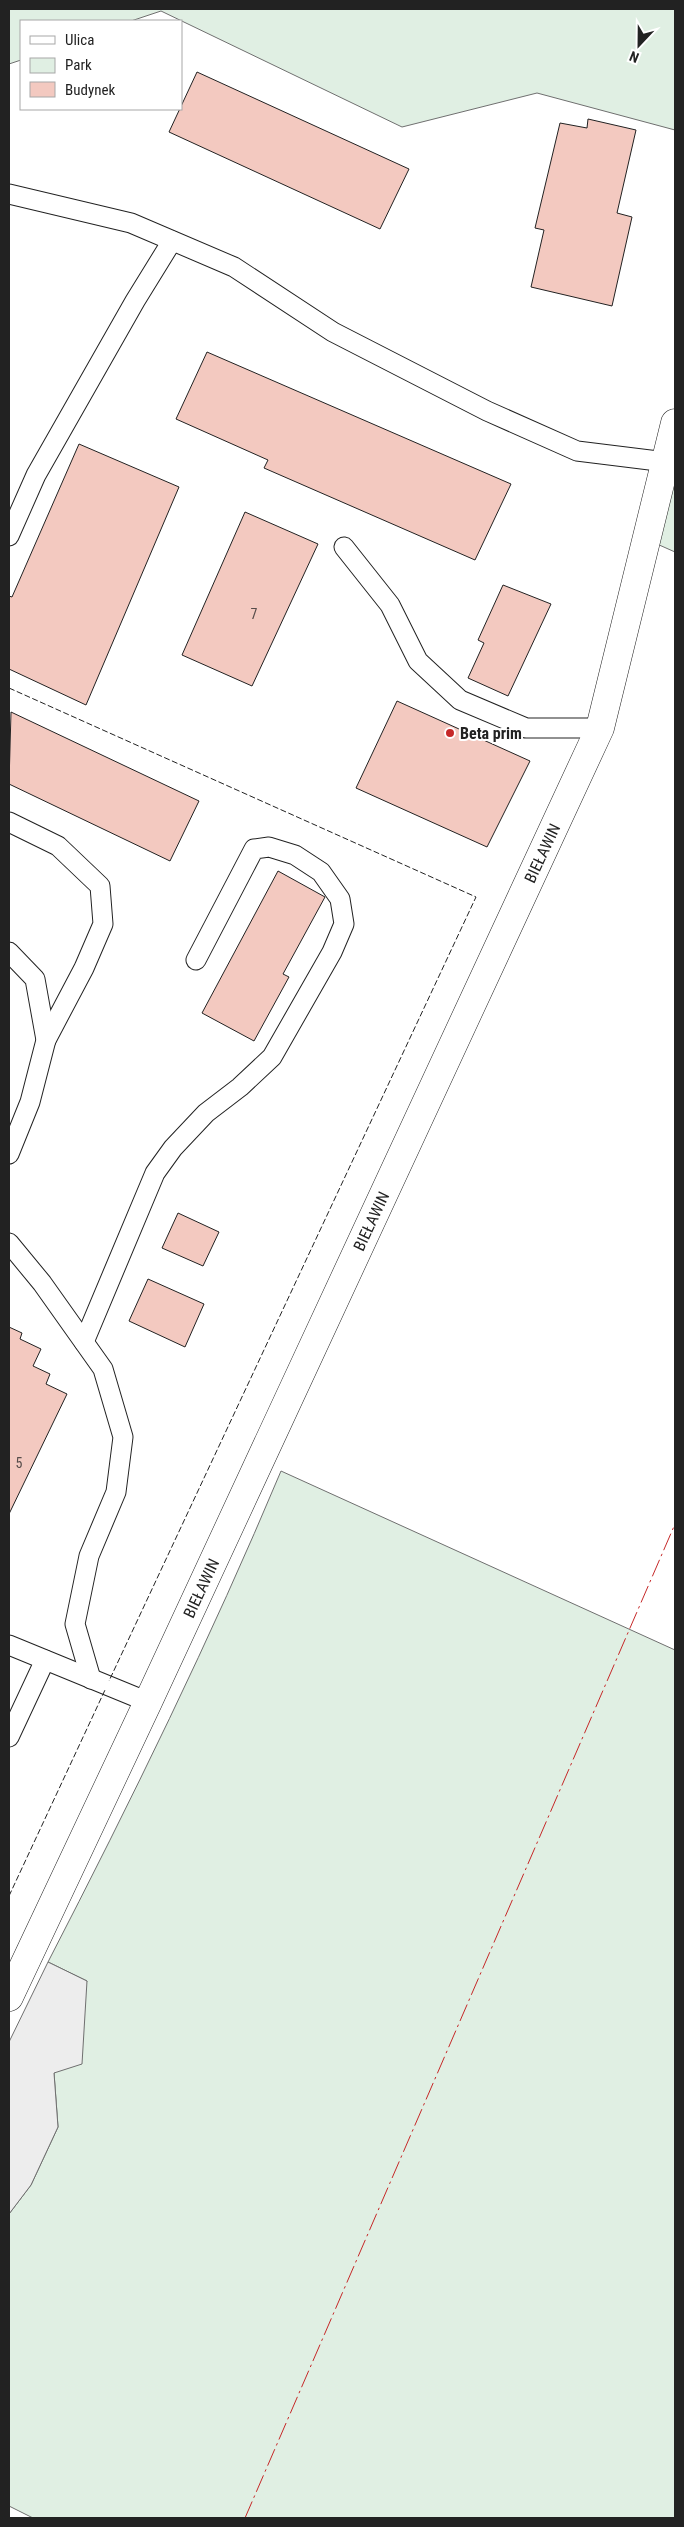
<svg xmlns="http://www.w3.org/2000/svg" width="684" height="2527" font-family="'Roboto Condensed',sans-serif">
<rect width="100%" height="100%" fill="#fff"/>
<!-- green -->
<g fill="#e0efe3" stroke="#6f6f6f">
<polygon points="9,9 675,9 675,130 537,93 402,127 161,11 131,21 21,21 21,60 9,64"/>
<polygon points="675,473 675,552 657,544"/>
<path d="M281,1471L675,1650V2518H33L9,2506V2214L31,2185L58,2127L54,2073L87,1981L48,1962C131,1801 211,1638 281,1471Z"/>
</g>
<!-- parking -->
<polygon fill="#ededed" stroke="#6f6f6f" points="48,1962 87,1981 82,2064 54,2073 58,2127 31,2185 9,2214 9,2042"/>
<!-- building -->
<g fill="#f3c9c0" stroke="#222">
<polygon points="197,72 409,169 380,229 169,132"/>
<polygon points="588,119 636,130 617,213 632,217 612,306 531,287 544,230 535,228 560,123 587,128"/>
<polygon points="207,352 511,484 475,560 264,468 268,460 176,419"/>
<polygon points="79,444 179,487 86,705 9,669 9,596 12,597"/>
<polygon points="245,512 318,544 252,686 182,655"/>
<polygon points="503,585 551,604 508,696 468,678 484,643 478,640"/>
<polygon points="397,701 530,761 487,847 356,788"/>
<polygon points="11,712 199,801 170,861 9,784"/>
<polygon points="278,871 325,897 283,974 289,977 254,1041 202,1013"/>
<polygon points="178,1213 219,1232 203,1266 162,1248"/>
<polygon points="148,1279 204,1304 185,1347 129,1321"/>
<polygon points="9,1327 22,1333 20,1339 41,1349 33,1366 50,1374 46,1384 67,1394 9,1514"/>
</g>
<g fill="none" stroke-linecap="round" stroke-linejoin="round">
<defs>
<g id="service">
<polyline points="9,194 131,223 234,267 333,332 487,411 577,451 666,462"/>
<polyline points="9,536 36,475 135,301 172,241"/>
<polyline points="344,547 390,605 418,661 460,700 526,728 600,728"/>
<polyline points="9,822 58,846 100,886 103,924 84,968 46,1040"/>
<polyline points="9,952 35,979 46,1040 30,1102 9,1154"/>
<polyline points="9,1243 42,1283 103,1369 123,1437 116,1492 89,1556 75,1624 91,1679"/>
<polyline points="84,1342 155,1173 173,1148 206,1113 240,1087 272,1057 332,952 344,924 340,899 321,872 295,855 269,847 254,849 196,960"/>
<polyline points="9,1645 148,1702"/>
<polyline points="9,1737 45,1660"/>
</g>
<polyline id="minor" points="9,1997 148,1702 600,728 675,423"/>
</defs>
<!-- service casing -->
<use href="#service" stroke="#222" stroke-width="21"/>
<!-- minor casing -->
<use href="#minor" stroke="#222" stroke-width="29"/>
<!-- service -->
<use href="#service" stroke="#fff" stroke-width="19"/>
<!-- minor -->
<use href="#minor" stroke="#fff" stroke-width="28"/>
<!-- fence -->
<g stroke="#222" stroke-width="1" stroke-dasharray="6 2.5" stroke-linecap="butt">
<polyline points="9,688 476,897 109,1681"/>
<polyline points="9,1896 105,1690"/>
</g>
<!-- power -->
<polyline stroke="#c62828" stroke-width="1" stroke-dasharray="18 4 2.5 4" stroke-linecap="butt" points="245,2518 675,1524"/>
</g>
<!-- markers -->
<circle fill="#c62828" stroke="#fff" stroke-width="2" cx="450" cy="733" r="5"/>
<g text-anchor="middle" stroke-width="4" stroke-linejoin="round" paint-order="stroke">
<!-- number labels -->
<g font-size="14" fill="#564c4a">
<text x="254" y="619">7</text>
<text x="19" y="1468">5</text>
</g>
<!-- poi labels -->
<g font-size="16" font-weight="bold" fill="#222" stroke="#fff" text-anchor="start">
<text x="460" y="739">Beta prim</text>
</g>
<!-- street labels -->
<g font-size="16" fill="#222" stroke="#fff">
<text transform="translate(542 853) rotate(-65)" y="6">BIEŁAWIN</text>
<text transform="translate(371 1221) rotate(-65)" y="6">BIEŁAWIN</text>
<text transform="translate(201 1588) rotate(-65)" y="6">BIEŁAWIN</text>
</g>
</g>
<!-- border -->
<rect width="684" height="2527" fill="none" stroke="#222222" stroke-width="20"/>
<!-- legend -->
<rect x="20" y="20" width="162" height="90" fill="#ffffff" stroke="#a7a7a7"/>
<rect x="30" y="36" width="25" height="8" fill="#ffffff" stroke="#a7a7a7"/>
<text x="65" y="45" font-size="15" fill="#222222">Ulica</text>
<rect x="30" y="58" width="25" height="15" fill="#e0efe3" stroke="#a7a7a7"/>
<text x="65" y="70" font-size="15" fill="#222222">Park</text>
<rect x="30" y="82" width="25" height="15" fill="#f3c9c0" stroke="#a7a7a7"/>
<text x="65" y="95" font-size="15" fill="#222222">Budynek</text>
<!-- north arrow -->
<g transform="translate(639 45) rotate(202)" stroke="#ffffff" stroke-width="4" paint-order="stroke">
<path d="M0-4L9 19L0 12L-9 19Z" fill="#222222"/>
<text y="-8" font-size="14" font-weight="bold" text-anchor="middle" fill="#222222">N</text>
</g>
</svg>
